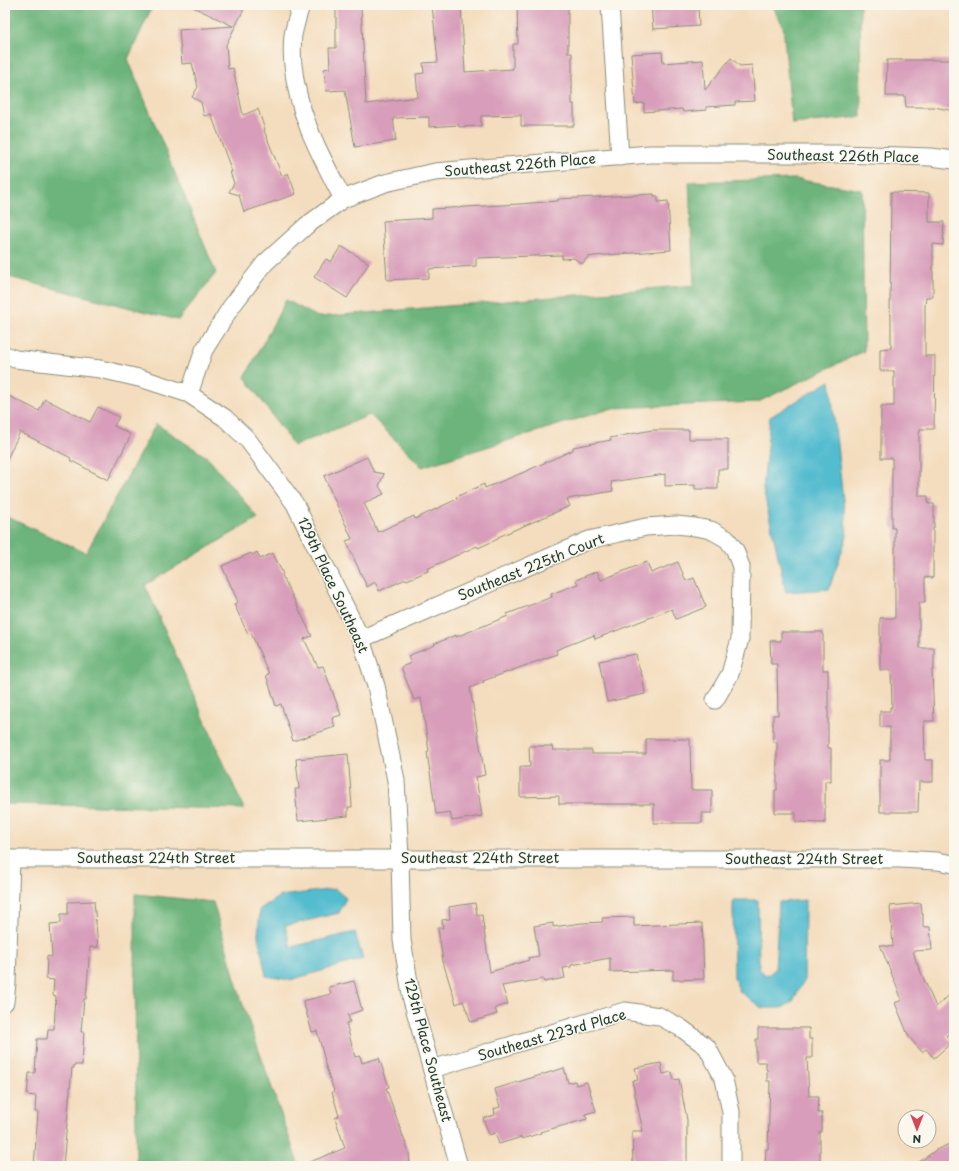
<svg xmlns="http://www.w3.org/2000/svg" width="959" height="1171" font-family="'Playpen Sans',sans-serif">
<rect width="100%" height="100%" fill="#fbf7ec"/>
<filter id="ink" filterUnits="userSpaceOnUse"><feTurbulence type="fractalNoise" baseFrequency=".025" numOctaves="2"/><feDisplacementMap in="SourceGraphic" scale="8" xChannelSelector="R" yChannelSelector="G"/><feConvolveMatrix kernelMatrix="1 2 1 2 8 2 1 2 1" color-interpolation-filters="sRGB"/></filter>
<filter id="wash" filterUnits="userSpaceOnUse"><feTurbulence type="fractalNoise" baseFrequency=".012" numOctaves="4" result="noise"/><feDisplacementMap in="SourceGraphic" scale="16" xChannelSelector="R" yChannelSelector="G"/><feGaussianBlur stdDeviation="0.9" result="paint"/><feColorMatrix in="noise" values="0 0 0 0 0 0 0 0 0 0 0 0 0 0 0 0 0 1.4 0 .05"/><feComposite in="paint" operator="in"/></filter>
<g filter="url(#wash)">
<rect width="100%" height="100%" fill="#f4ddbe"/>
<!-- forest -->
<g fill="#6cb47b" stroke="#467858">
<polygon points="5,5 153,5 128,59 216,273 178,320 5,276"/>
<polygon points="771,5 860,5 861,117 792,124 783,25"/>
<polygon points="795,179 862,190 864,351 758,402 613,408 422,467 370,415 294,446 245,377 286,300 318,317 694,285 689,182"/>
<polygon points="156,424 207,457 258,518 145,585 244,809 5,804 5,516 86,553"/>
<polygon points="135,894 213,902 242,1002 299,1166 136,1166"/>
</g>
<!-- water -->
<g fill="#52bccf" stroke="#387c82">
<polygon points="830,381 847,536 829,589 786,592 763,489 770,417"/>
<polygon points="335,889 346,898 339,913 285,926 291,947 355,932 363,959 290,980 266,976 258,935 260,909 280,896"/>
<polygon points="733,900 758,900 759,969 767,976 775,969 779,902 805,900 804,980 793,1001 782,1008 762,1008 740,992 734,978"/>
</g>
<g id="blocks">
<!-- building -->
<g fill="#d89dba">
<polygon points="189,5 246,5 226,45 228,69 233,68 243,115 258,109 265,130 264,130 282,176 288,173 296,194 244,212 239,195 229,192 234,183 230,172 232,172 211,114 204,116 201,102 192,97 198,87 192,63 182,64 179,30 233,26"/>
<polygon points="336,5 361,5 366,104 418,97 416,74 424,73 423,63 438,62 432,5 461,5 465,72 513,69 513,44 518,44 517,5 568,5 568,53 572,53 572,104 574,104 574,126 521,126 521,115 481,116 481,126 459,127 459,125 429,127 429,117 393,118 396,141 355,147 345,90 326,91 324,69 330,68 329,48 336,48"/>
<polygon points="651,5 698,5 699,26 653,29"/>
<polygon points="662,52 663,63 703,60 705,90 731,58 740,66 752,65 755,101 735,102 735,105 706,107 706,110 683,112 682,109 644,112 644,103 635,104 631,54"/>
<polygon points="887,60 954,60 954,111 934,107 906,107 905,96 886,96"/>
<polygon points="891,192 929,193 929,222 944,222 943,245 933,244 933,297 926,297 925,306 925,356 935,356 934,429 920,429 919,434 919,496 928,496 928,504 934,504 934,528 933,528 933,578 925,577 925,603 919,603 919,648 934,648 934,670 932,670 934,721 924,721 925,760 933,760 933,782 919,782 918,812 880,812 880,760 890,760 890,727 880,727 880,711 890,711 890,707 892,707 891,670 880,670 880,618 895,618 895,528 892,528 892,458 881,458 881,406 894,406 894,371 880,371 880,349 891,348 891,314 890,314"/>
<polygon points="654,194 654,196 658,196 658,202 668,201 671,250 594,256 588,257 582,264 574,258 562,259 562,255 476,258 476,266 429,269 429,278 387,280 383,221 432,218 432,209 519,204 558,201 558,199"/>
<polygon points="341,246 369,263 347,298 314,277 326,259 331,262"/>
<polygon points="5,394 39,411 45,399 90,422 98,407 119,417 114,426 130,434 129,436 130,437 108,480 70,460 71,458 20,432 5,463"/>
<polygon points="652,430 689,430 689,439 728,439 728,469 718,469 718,489 695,489 695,485 665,486 665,474 611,482 613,491 567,499 570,506 498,537 498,539 478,548 477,546 427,569 428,571 407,580 406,579 379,591 375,582 367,587 346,541 352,539 324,476 367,457 374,472 384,474 379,486 384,494 364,503 378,532 414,516 415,519 457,499 456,497 484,484 485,488 522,473 573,450 573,447 611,440 610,438"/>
<polygon points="257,552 260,559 273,553 283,574 282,575 312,636 304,639 318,667 323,666 341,715 332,718 335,727 293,741 281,704 276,706 266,675 269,674 251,633 248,634 234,604 238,602 222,566 251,553 252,555"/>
<polygon points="647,562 651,573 678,562 686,581 694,578 706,607 676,619 672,609 595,639 594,635 556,650 557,654 483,681 484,682 470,688 485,775 476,777 482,816 452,821 450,812 436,814 427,752 429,751 421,698 414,700 401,667 411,663 408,656 435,645 434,644 456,635 456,637 508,616 507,614 552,597 551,594 578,584 576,580 597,571 601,580"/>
<polygon points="781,632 823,632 823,670 828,670 828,748 831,748 831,781 825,781 825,823 796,822 796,813 775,813 775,790 777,790 777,742 773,742 773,715 778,715 777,664 771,664 770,641 781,641"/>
<polygon points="636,654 638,665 642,675 645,694 607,702 599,661"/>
<polygon points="646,739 690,739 691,790 712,790 712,813 702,813 702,823 654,823 654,804 559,804 559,796 520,797 520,767 530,767 529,746 552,746 553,750 592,750 592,754 646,754"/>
<polygon points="348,754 352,807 348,807 348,816 298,821 295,789 299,789 296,759"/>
<polygon points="94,901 98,947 90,947 86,999 84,999 81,1032 84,1032 82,1065 74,1065 74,1068 72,1068 63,1166 34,1166 38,1112 35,1112 36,1096 27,1095 29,1073 35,1073 37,1039 47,1039 48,1029 54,1029 56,996 53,995 54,980 46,979 47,956 52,957 50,924 61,923 61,914 68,914 68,902"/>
<polygon points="475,903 477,915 482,915 490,972 529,960 528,958 539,956 534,926 553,923 553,927 582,923 603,922 602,918 634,917 634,926 702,923 704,979 673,980 673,970 610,972 610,958 571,965 571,967 563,968 565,978 544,982 543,979 502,986 508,1004 495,1008 497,1014 471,1022 463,1001 456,1004 443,962 438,928 443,928 442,920 450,919 449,907"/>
<polygon points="921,903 922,914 923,914 923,927 930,927 932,950 913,951 916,961 936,1007 954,991 954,1029 946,1036 952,1042 934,1058 926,1049 922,1052 909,1037 895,1003 902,1000 880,945 893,947 890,906"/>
<polygon points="354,981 362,1010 348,1015 350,1022 346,1023 355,1057 360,1056 362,1063 379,1058 389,1087 386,1088 409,1153 410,1166 302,1166 302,1165 345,1148 335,1118 339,1116 332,1092 334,1091 324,1061 325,1061 317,1031 312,1032 303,1001 331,994 329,987"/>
<polygon points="758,1028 809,1028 809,1039 812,1039 812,1058 807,1058 809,1096 819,1096 818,1113 822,1113 822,1132 820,1132 820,1166 765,1166 766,1149 768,1149 770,1081 767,1081 767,1069 766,1069 766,1062 756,1062 756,1039 758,1039"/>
<polygon points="661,1063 663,1074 672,1072 674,1080 679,1079 687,1120 687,1162 669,1162 669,1166 633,1166 632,1131 643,1131 632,1081 638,1080 635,1068"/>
<polygon points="564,1068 568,1083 575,1081 576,1085 587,1082 596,1111 585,1114 587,1119 540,1132 541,1133 522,1139 522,1137 499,1144 495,1133 489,1135 483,1118 495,1115 494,1109 500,1107 495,1089"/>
<polygon points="954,1142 954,1166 914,1166 936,1150"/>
</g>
</g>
</g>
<g filter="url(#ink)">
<use href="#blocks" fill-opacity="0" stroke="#8a8d79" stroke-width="1"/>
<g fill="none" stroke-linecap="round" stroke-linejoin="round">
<defs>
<g id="street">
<path d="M301,5C298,15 295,25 293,35C292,45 292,55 293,65C298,116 320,154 343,199"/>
<polyline points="610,5 620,157"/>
<polyline points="5,355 15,359 100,369 143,379 189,394 225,418 248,440 295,504 361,639 376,686 396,780 400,858 402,940 412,1000 459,1166"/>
<polyline points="189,394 204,350 231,307 265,263 306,226 343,199 385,183 435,172 650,154 841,154 931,157 954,160"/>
<polyline points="361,639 589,540 646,527 676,525 695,527 711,530 727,539 735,550 741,567 740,639 730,674 715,700"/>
<polyline points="5,859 899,859 937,861 954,864"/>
<polyline points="5,1002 7,983 11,859"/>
<polyline points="432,1069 625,1011 659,1016 681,1028 707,1047 724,1079 731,1112 731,1166"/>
</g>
</defs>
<!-- street casing -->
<use href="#street" stroke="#8a8d79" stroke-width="19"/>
<!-- street -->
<use href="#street" stroke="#fff" stroke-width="17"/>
</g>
</g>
<g text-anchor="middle" stroke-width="3" stroke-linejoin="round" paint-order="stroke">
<!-- street labels -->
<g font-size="14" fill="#1f3d34" stroke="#fbf7ec">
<text transform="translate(843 156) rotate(1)" y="5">Southeast 226th Place</text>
<text transform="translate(520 165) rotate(-5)" y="5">Southeast 226th Place</text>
<text transform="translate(531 567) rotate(-22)" y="5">Southeast 225th Court</text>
<text transform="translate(333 585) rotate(65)" y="5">129th Place Southeast</text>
<text x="156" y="863">Southeast 224th Street</text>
<text x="480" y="863">Southeast 224th Street</text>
<text x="804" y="864">Southeast 224th Street</text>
<text transform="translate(552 1035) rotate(-16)" y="5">Southeast 223rd Place</text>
<text transform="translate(428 1050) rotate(75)" y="5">129th Place Southeast</text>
</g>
</g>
<!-- margin -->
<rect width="959" height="1171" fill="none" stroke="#fbf7ec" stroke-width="20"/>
<!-- north arrow -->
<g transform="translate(917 1129) rotate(180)"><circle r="19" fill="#fbf7ec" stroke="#a3ada2"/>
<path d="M0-3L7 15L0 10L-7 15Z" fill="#d1495b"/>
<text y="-6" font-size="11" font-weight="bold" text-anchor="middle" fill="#1f3d34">N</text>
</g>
</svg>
